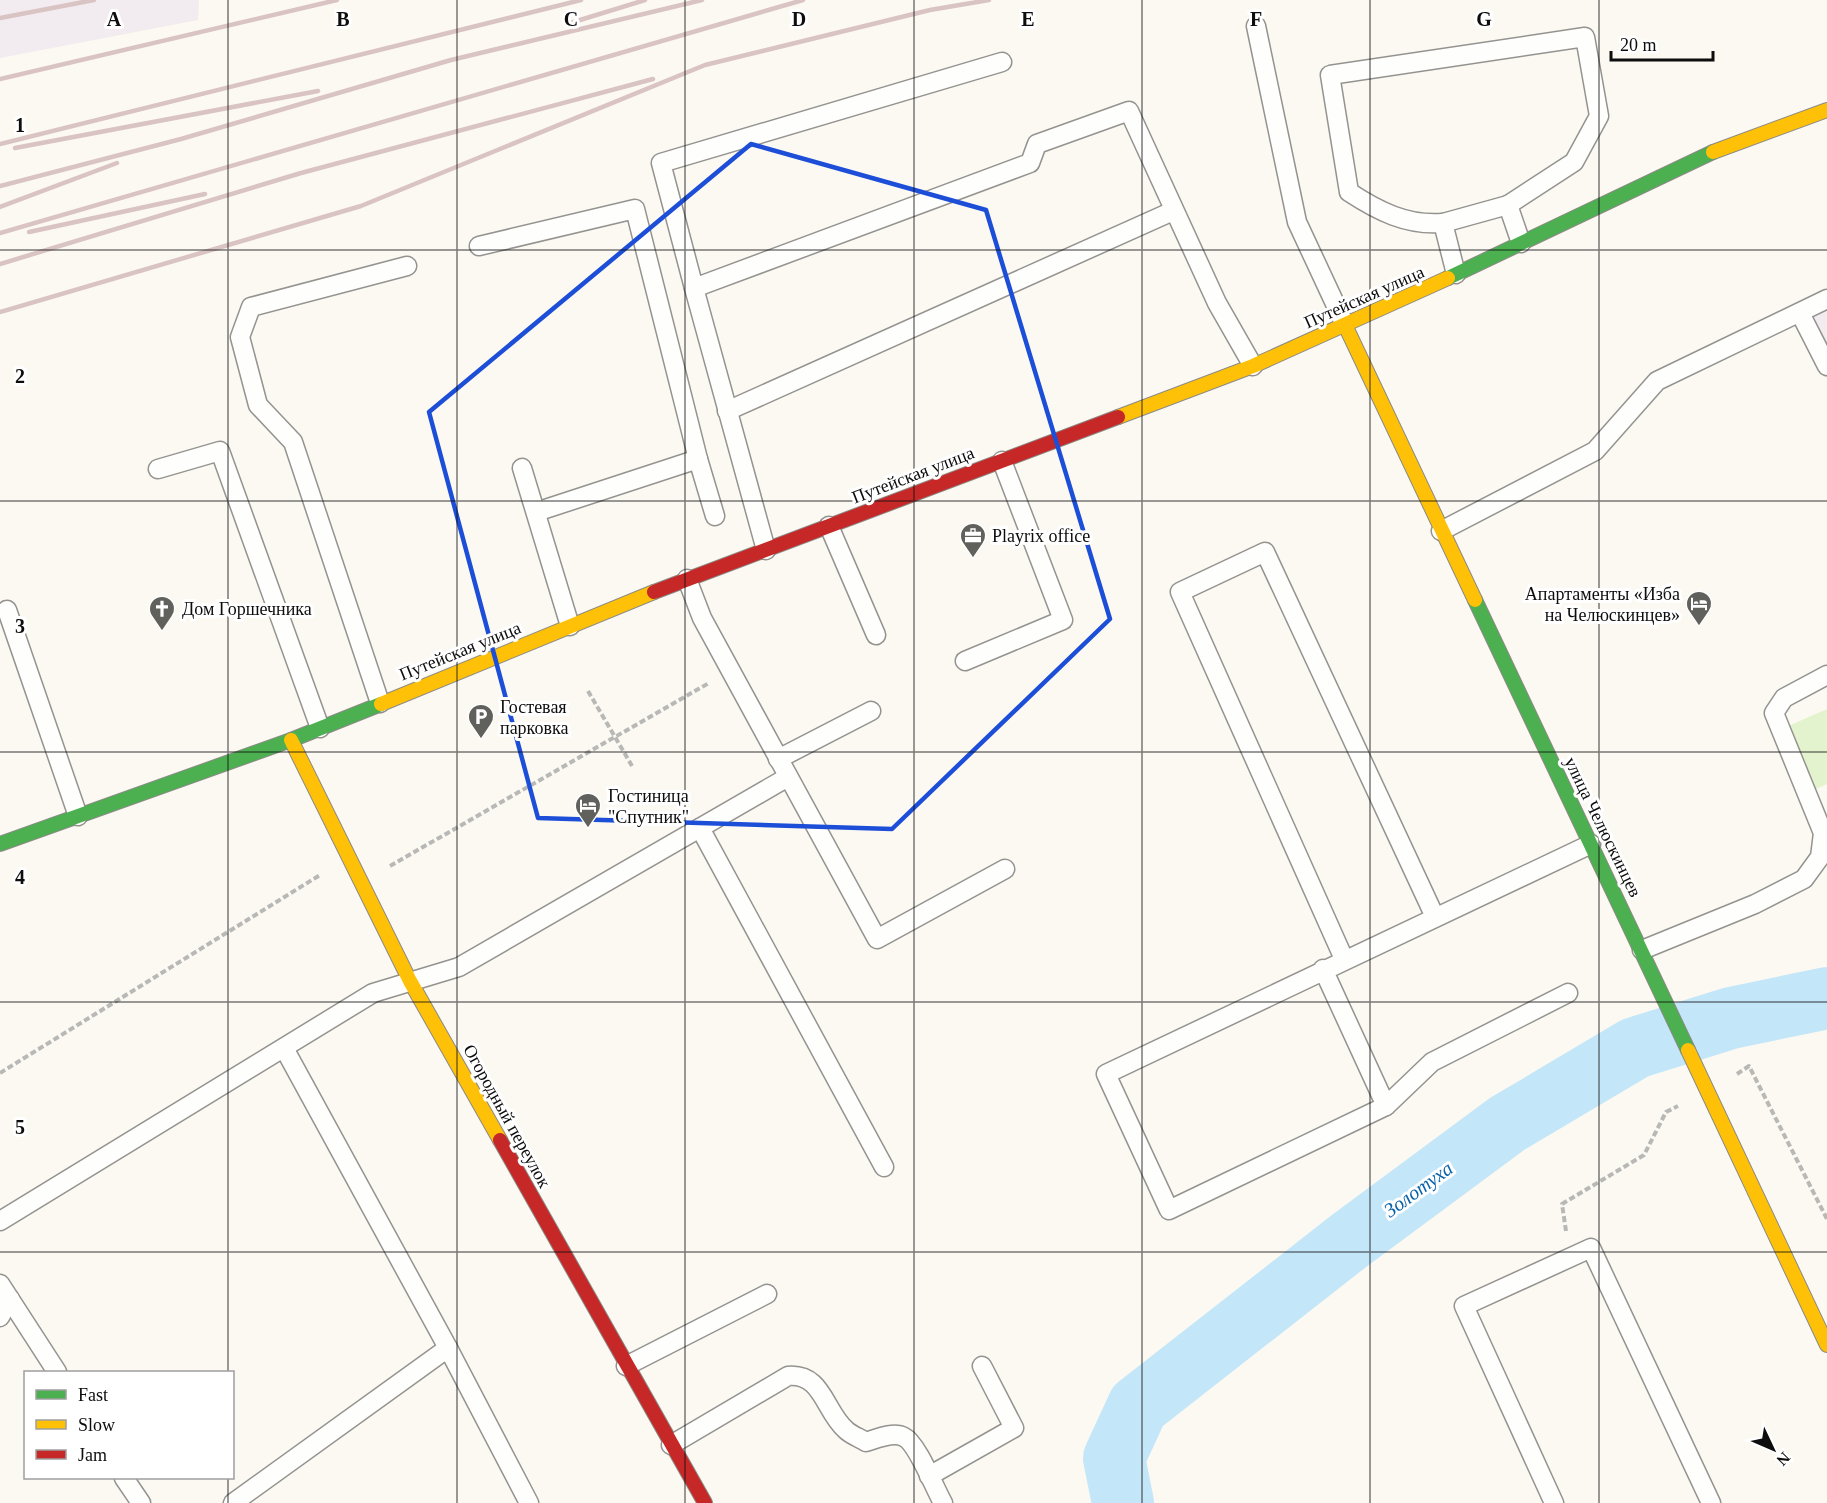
<svg xmlns="http://www.w3.org/2000/svg" width="1827" height="1503" font-family="Georgia,serif">
<rect width="100%" height="100%" fill="#fbf9f1"/>
<!-- industrial -->
<g fill="#f2ebef">
<polygon points="0,0 199,0 198,20 0,58"/>
<polygon points="1827,310 1827,379 1799,323"/>
</g>
<!-- green -->
<polygon fill="#e3f3ce" points="1827,709 1827,784 1814,790 1786,727"/>
<g fill="none" stroke-linecap="round" stroke-linejoin="round">
<!-- river -->
<polyline stroke="#c3e6f9" stroke-width="62" points="1123,1503 1114,1458 1138,1406 1349,1241 1507,1124 1635,1048 1731,1018 1827,998"/>
<defs>
<g id="lane">
<polyline points="1256,26 1297,222 1345,325"/>
<polyline points="1443,223 1508,205"/>
<polyline points="479,246 635,209 698,459"/>
<path d="M1456,274L1443,223C1407,226 1378,211 1349,192L1330,75L1585,37L1599,116L1574,162L1508,205L1521,243"/>
<polyline points="694,288 661,163 1002,62"/>
<polyline points="1800,313 1827,366"/>
<polyline points="727,411 1173,211"/>
<polyline points="522,468 570,626"/>
<polyline points="158,469 220,451 320,728"/>
<polyline points="536,512 698,459 715,516"/>
<polyline points="829,526 876,635"/>
<polyline points="1441,531 1595,451 1657,381 1827,299"/>
<polyline points="766,550 694,288 1030,163 1037,144 1129,111 1217,303 1253,366"/>
<polyline points="687,579 702,618 877,939 1005,869"/>
<polyline points="7,610 78,816"/>
<polyline points="965,661 1063,620 1002,461"/>
<polyline points="380,703 293,442 258,405 240,337 251,307 407,266"/>
<polyline points="778,759 871,711"/>
<polyline points="700,828 884,1167"/>
<polyline points="1642,950 1755,904 1804,879 1820,857 1823,833 1774,713 1784,698 1827,675"/>
<polyline points="1344,959 1180,592 1265,552 1435,917"/>
<polyline points="1323,969 1386,1106 1169,1210 1106,1074 1591,844"/>
<polyline points="284,1048 448,1348 529,1503"/>
<polyline points="1386,1106 1432,1062 1568,993"/>
<polyline points="0,1221 373,993 459,967 788,777"/>
<polyline points="0,1284 57,1372"/>
<polyline points="0,1317 10,1299"/>
<polyline points="626,1366 767,1294"/>
<path d="M671,1445L788,1376C823,1373 824,1411 846,1430C851,1435 860,1438 866,1442C876,1439 893,1431 904,1437C917,1443 935,1489 943,1503"/>
<polyline points="929,1476 1014,1428 982,1366"/>
<polyline points="124,1478 141,1503"/>
<polyline points="233,1503 448,1348"/>
<polyline points="1554,1503 1464,1306 1591,1248 1711,1503"/>
</g>
<g id="fast">
<polyline points="1448,278 1713,152"/>
<polyline points="1475,600 1688,1050"/>
<polyline points="0,844 291,740 381,704"/>
</g>
<g id="slow">
<polyline points="1713,152 1827,110"/>
<polyline points="1345,325 1475,600"/>
<polyline points="1118,417 1253,366 1448,278"/>
<polyline points="381,704 654,592"/>
<polyline points="291,740 410,981 500,1140"/>
<polyline points="1688,1050 1827,1345"/>
</g>
<g id="jam">
<polyline points="654,592 1118,417"/>
<polyline points="500,1140 705,1503"/>
</g>
</defs>
<!-- lane casing -->
<use href="#lane" stroke="#949390" stroke-width="21"/>
<!-- fast casing -->
<use href="#fast" stroke="#8b8a86" stroke-width="16"/>
<!-- slow casing -->
<use href="#slow" stroke="#8b8a86" stroke-width="16"/>
<!-- jam casing -->
<use href="#jam" stroke="#8b8a86" stroke-width="16"/>
<!-- path -->
<g stroke="#b8b8b6" stroke-width="4" stroke-dasharray="6 3" stroke-linecap="butt">
<polyline points="588,691 632,766"/>
<polyline points="390,866 709,683"/>
<polyline points="0,1073 320,875"/>
<polyline points="1737,1074 1749,1066 1827,1219"/>
<polyline points="1566,1231 1562,1204 1644,1155 1666,1112 1678,1106"/>
</g>
<!-- lane -->
<use href="#lane" stroke="#fefefd" stroke-width="18"/>
<!-- fast -->
<use href="#fast" stroke="#4caf50" stroke-width="14"/>
<!-- slow -->
<use href="#slow" stroke="#ffc107" stroke-width="14"/>
<!-- jam -->
<use href="#jam" stroke="#c62828" stroke-width="14"/>
<!-- rail -->
<g stroke="#d9c3c3" stroke-width="4.5">
<polyline points="0,18 94,0"/>
<polyline points="567,24 645,0"/>
<polyline points="0,79 337,0"/>
<polyline points="0,144 581,0"/>
<polyline points="15,148 318,91"/>
<polyline points="0,186 181,139 451,60 702,0"/>
<polyline points="0,207 117,163"/>
<polyline points="29,232 205,194"/>
<polyline points="0,233 803,0"/>
<polyline points="0,264 301,173 653,79"/>
<polyline points="0,312 361,206 705,65 930,10 989,0"/>
</g>
</g>
<!-- marked area -->
<path fill="none" stroke="#1d4ed8" stroke-width="4.5" stroke-linejoin="round" d="M751,144L986,210L1110,619L892,829L538,818L429,412Z"/>
<!-- grid -->
<path fill="none" stroke="#0d0d0d" stroke-width="1.5" stroke-opacity="0.55" d="M228,0V1372M457,0V1503M685,0V1503M914,0V1503M1142,0V1503M1370,0V1503M1599,0V1503M0,250H1827M0,501H1827M0,752H1827M0,1002H1827M0,1252H1827M228,1478V1503"/>
<!-- icons -->
<defs>
<symbol id="office-pin" viewBox="-11 -11 22 30"><path d="M0 17L-7.5 6A9.5 9.5 0 1 1 7.5 6Z" fill="#60605d" stroke="#fff"/><path d="M-6-3h4V-5.5h4V-3h4V5H-6ZM-1-4.5V-3h2v-1.5ZM-6 0V1H6V0Z" fill="#fff"/></symbol>
<symbol id="hotel-pin" viewBox="-11 -11 22 30"><path d="M0 17L-7.5 6A9.5 9.5 0 1 1 7.5 6Z" fill="#60605d" stroke="#fff"/><path d="M-6-4.5h1.5V1H6V5H4.5V3h-9V5H-6ZM-4 0a1.8 1.8 0 1 1 3.6 0ZM.5 0V-2.5h3Q6-2.5 6 0Z" fill="#fff"/></symbol>
<symbol id="church-pin" viewBox="-11 -11 22 30"><path d="M0 17L-7.5 6A9.5 9.5 0 1 1 7.5 6Z" fill="#60605d" stroke="#fff"/><path d="M-1.2-6h2.4v3.5h3.3v2.4h-3.3V6h-2.4V-.1h-3.3v-2.4h3.3Z" fill="#fff"/></symbol>
<symbol id="parking-pin" viewBox="-11 -11 22 30"><path d="M0 17L-7.5 6A9.5 9.5 0 1 1 7.5 6Z" fill="#60605d" stroke="#fff"/><path d="M-3.5-5.5H1a3.5 3.5 0 0 1 0 7H-1V5.5H-3.5ZM-1-3.4V-.6H.8a1.4 1.4 0 0 0 0-2.8Z" fill="#fff"/></symbol>
</defs>
<g fill-rule="evenodd">
<use href="#office-pin" x="958" y="521" width="30" height="40"/>
<use href="#hotel-pin" x="1684" y="589" width="30" height="40"/>
<use href="#church-pin" x="147" y="594" width="30" height="40"/>
<use href="#parking-pin" x="466" y="702" width="30" height="40"/>
<use href="#hotel-pin" x="573" y="791" width="30" height="40"/>
</g>
<g text-anchor="middle" stroke-width="6" stroke-linejoin="round" paint-order="stroke">
<!-- street labels -->
<g font-size="18" fill="#0d0d0d" stroke="#fff">
<text transform="translate(1364 297) rotate(-24)" y="6">Путейская улица</text>
<text transform="translate(913 475) rotate(-21)" y="6">Путейская улица</text>
<text transform="translate(460 651) rotate(-22)" y="6">Путейская улица</text>
<text transform="translate(1603 827) rotate(64)" y="6">улица Челюскинцев</text>
<text transform="translate(507 1116) rotate(61)" y="6">Огородный переулок</text>
</g>
<!-- poi labels -->
<g font-size="18" fill="#0d0d0d" stroke="#fff" text-anchor="start">
<text x="992" y="542">Playrix office</text>
<text x="1680" y="600" text-anchor="end">Апартаменты «Изба<tspan x="1680" dy="21">на Челюскинцев»</tspan></text>
<text x="182" y="615">Дом Горшечника</text>
<text x="500" y="713">Гостевая<tspan x="500" dy="21">парковка</tspan></text>
<text x="608" y="802">Гостиница<tspan x="608" dy="21">"Спутник"</tspan></text>
</g>
<!-- water labels -->
<g font-size="20" font-style="italic" fill="#0963ac" stroke="#fff">
<text transform="translate(1418 1189) rotate(-36)" y="7">Золотуха</text>
</g>
</g>
<g font-size="20" text-anchor="middle" font-weight="bold" fill="#0d0d0d" stroke="#fff" stroke-width="6" stroke-linejoin="round" paint-order="stroke">
<text x="114" y="26">A</text>
<text x="343" y="26">B</text>
<text x="571" y="26">C</text>
<text x="799" y="26">D</text>
<text x="1028" y="26">E</text>
<text x="1256" y="26">F</text>
<text x="1484" y="26">G</text>
<text x="20" y="132">1</text>
<text x="20" y="383">2</text>
<text x="20" y="633">3</text>
<text x="20" y="884">4</text>
<text x="20" y="1134">5</text>
</g>
<!-- legend -->
<rect x="24" y="1371" width="210" height="108" fill="#ffffff" stroke="#9e9e9e" stroke-width="1.5"/>
<rect x="36" y="1390" width="30" height="9" fill="#4caf50" stroke="#9e9e9e" stroke-width="1.5"/>
<text x="78" y="1401" font-size="18" fill="#0d0d0d">Fast</text>
<rect x="36" y="1420" width="30" height="9" fill="#ffc107" stroke="#9e9e9e" stroke-width="1.5"/>
<text x="78" y="1431" font-size="18" fill="#0d0d0d">Slow</text>
<rect x="36" y="1450" width="30" height="9" fill="#c62828" stroke="#9e9e9e" stroke-width="1.5"/>
<text x="78" y="1461" font-size="18" fill="#0d0d0d">Jam</text>
<!-- north arrow -->
<g transform="translate(1773 1449) rotate(134)" stroke="#ffffff" stroke-width="4.5" paint-order="stroke">
<path d="M0-4.5L10 22L0 15L-10 22Z" fill="#0d0d0d"/>
<text y="-9" font-size="16" font-weight="bold" text-anchor="middle" fill="#0d0d0d">N</text>
</g>
<!-- scale -->
<path d="M1611 51v9h102v-9" fill="none" stroke="#0d0d0d" stroke-width="3"/>
<text x="1620" y="51" font-size="18" fill="#0d0d0d" stroke="#ffffff" stroke-width="4.5" paint-order="stroke">20 m</text>
</svg>
